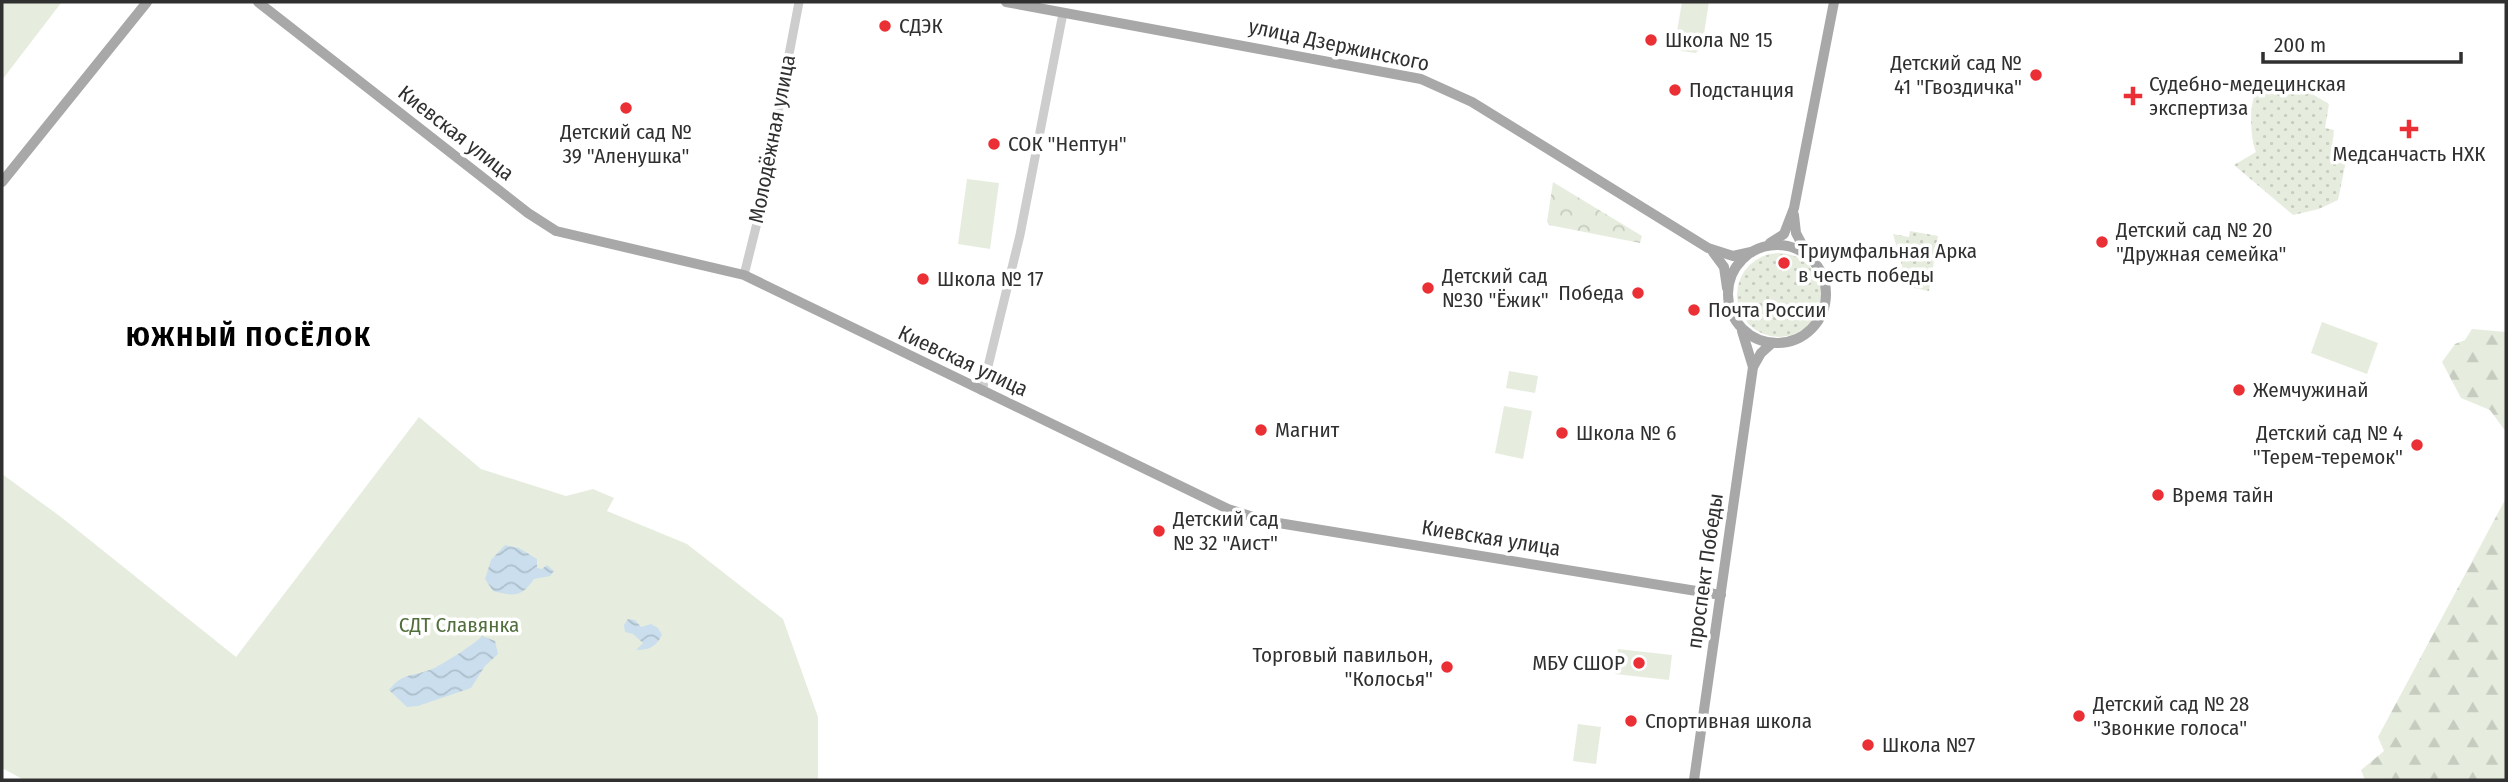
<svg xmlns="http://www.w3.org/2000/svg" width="2508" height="782" font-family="'Fira Sans Condensed',sans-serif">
<defs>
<pattern id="grass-dots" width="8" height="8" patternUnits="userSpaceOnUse" patternTransform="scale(1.75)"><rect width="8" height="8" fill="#e6edde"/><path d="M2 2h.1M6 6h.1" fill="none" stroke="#c6ccbf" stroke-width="1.8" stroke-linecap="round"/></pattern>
<pattern id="forest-firs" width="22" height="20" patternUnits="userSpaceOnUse" patternTransform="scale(1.75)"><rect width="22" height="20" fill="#e6edde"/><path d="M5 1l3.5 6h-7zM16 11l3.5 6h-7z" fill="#c6ccbf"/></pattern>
<pattern id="park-crowns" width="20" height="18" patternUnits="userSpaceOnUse" patternTransform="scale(1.75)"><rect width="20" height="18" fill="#e6edde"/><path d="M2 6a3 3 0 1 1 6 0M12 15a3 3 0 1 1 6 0" fill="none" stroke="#c6ccbf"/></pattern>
<pattern id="water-waves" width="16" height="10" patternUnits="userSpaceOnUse" patternTransform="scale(1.75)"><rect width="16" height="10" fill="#cadeed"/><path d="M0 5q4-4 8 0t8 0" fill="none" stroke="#aebfcc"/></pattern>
</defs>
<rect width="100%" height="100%" fill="#fff"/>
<!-- grass -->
<g fill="url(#grass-dots)">
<path d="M2273,78L2302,88L2329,104L2325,128L2334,130L2332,146L2348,151L2338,200L2319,209L2293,215L2234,165L2256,152C2250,137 2248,101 2259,86C2262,83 2269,80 2273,78Z"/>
<polygon points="1910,231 1938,236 1929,291 1908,287 1893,234 1909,237"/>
<circle cx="1779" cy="295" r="42"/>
</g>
<!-- forest -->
<g fill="url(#forest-firs)">
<polygon points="2472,329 2506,332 2506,432 2490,410 2461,398 2442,362 2455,344 2465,340"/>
<polygon points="2506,498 2506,780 2365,780 2361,770 2384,751 2378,737"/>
</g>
<!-- park -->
<polygon fill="url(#park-crowns)" points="1553,182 1642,236 1640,243 1549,225 1547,222"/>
<!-- garden -->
<g fill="#e6edde">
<polygon points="2,2 61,3 2,80"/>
<polygon points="1682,2 1709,2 1702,46 1696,53 1681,51 1675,43"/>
<polygon points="967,179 999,183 990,249 958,244"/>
<polygon points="2322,322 2378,343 2367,374 2311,353"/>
<polygon points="1509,371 1538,376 1535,393 1506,388"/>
<polygon points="1504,406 1532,411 1523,459 1495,453"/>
<polygon points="419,417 481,469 566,496 593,489 614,498 607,511 687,544 783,619 818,717 818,780 24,780 2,768 2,474 61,517 236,657"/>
<polygon points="1618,649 1672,655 1669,680 1615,674"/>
<polygon points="1578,724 1601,727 1596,764 1573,761"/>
</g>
<!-- water -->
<g fill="url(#water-waves)">
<path d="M505,545L519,548L537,559V568L542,569L547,565L554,571L550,576L534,579C521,598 514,596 493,591L485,579L491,560Z"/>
<path d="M628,619L635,620L641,627L651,624L658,628L662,635C656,647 649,650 636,650L643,643L633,634L625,632L624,625Z"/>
<path d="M482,636L495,641L498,654L485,666L471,688L418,706L407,707L389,690C403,672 413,677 432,669C440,666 478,642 482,636Z"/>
</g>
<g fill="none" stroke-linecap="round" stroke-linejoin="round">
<!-- minor -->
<g stroke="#cdcdcd" stroke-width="9">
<polyline points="744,275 757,223 799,2"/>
<polyline points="982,391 1020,235 1063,13"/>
</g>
<!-- major -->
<g stroke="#a8a8a8" stroke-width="10">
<polyline points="258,2 528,213 556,231 744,275 1228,509 1266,521 1721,595"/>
<polyline points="1006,2 1421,79 1472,102 1708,248 1733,256 1751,252"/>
<polyline points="2,182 147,2"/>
<polyline points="1794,215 1796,233 1806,252"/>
<polyline points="1770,243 1784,234 1794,208 1834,2"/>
<circle cx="1777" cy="294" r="49"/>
<polyline points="1713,252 1724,267 1727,288"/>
<polyline points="1742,331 1753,367"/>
<polyline points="1694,780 1753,367 1761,353 1771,344"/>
</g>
</g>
<!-- markers -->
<g fill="#ea2f35" stroke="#fff" stroke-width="2.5">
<circle cx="885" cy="26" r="7"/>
<circle cx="1651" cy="40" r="7"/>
<circle cx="2036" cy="75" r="7"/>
<circle cx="1675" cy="90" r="7"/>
<path d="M2129.5 85.5h7v7h7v7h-7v7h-7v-7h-7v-7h7z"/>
<circle cx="626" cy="108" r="7"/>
<path d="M2405.5 118.5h7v7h7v7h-7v7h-7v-7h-7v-7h7z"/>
<circle cx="994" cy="144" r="7"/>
<circle cx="2102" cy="242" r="7"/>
<circle cx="1784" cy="263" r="7"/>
<circle cx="923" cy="279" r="7"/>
<circle cx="1428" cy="288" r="7"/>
<circle cx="1638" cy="293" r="7"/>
<circle cx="1694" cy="310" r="7"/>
<circle cx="2239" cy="390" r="7"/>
<circle cx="1261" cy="430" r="7"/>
<circle cx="1562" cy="433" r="7"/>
<circle cx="2417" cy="445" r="7"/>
<circle cx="2158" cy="495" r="7"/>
<circle cx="1159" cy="531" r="7"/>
<circle cx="1639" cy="663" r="7"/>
<circle cx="1447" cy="667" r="7"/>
<circle cx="2079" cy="716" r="7"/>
<circle cx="1631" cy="721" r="7"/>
<circle cx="1868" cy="745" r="7"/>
</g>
<g text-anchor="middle" stroke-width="7" stroke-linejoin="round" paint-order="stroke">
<!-- poi labels -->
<g font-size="21" fill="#303030" stroke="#fff" text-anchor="start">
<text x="899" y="33">СДЭК</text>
<text x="1665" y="47">Школа № 15</text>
<text x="2022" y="70" text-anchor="end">Детский сад №<tspan x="2022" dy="24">41 "Гвоздичка"</tspan></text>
<text x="2149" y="91">Судебно-медецинская<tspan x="2149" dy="24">экспертиза</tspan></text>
<text x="1689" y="97">Подстанция</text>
<text x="626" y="139" text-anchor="middle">Детский сад №<tspan x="626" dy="24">39 "Аленушка"</tspan></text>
<text x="1008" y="151">СОК "Нептун"</text>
<text x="2409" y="161" text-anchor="middle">Медсанчасть НХК</text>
<text x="2116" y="237">Детский сад № 20<tspan x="2116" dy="24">"Дружная семейка"</tspan></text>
<text x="1798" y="258">Триумфальная Арка<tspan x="1798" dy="24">в честь победы</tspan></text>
<text x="1442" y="283">Детский сад<tspan x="1442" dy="24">№30 "Ёжик"</tspan></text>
<text x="937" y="286">Школа № 17</text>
<text x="1624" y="300" text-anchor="end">Победа</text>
<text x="1708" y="317">Почта России</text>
<text x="2253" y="397">Жемчужинай</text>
<text x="1275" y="437">Магнит</text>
<text x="1576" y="440">Школа № 6</text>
<text x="2403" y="440" text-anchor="end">Детский сад № 4<tspan x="2403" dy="24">"Терем-теремок"</tspan></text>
<text x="2172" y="502">Время тайн</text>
<text x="1173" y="526">Детский сад<tspan x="1173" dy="24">№ 32 "Аист"</tspan></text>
<text x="1433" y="662" text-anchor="end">Торговый павильон,<tspan x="1433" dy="24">"Колосья"</tspan></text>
<text x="1625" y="670" text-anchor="end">МБУ СШОР</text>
<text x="2093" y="711">Детский сад № 28<tspan x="2093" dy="24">"Звонкие голоса"</tspan></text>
<text x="1645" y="728">Спортивная школа</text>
<text x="1882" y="752">Школа №7</text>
</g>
<!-- street labels -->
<g font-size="21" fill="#303030" stroke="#fff">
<text transform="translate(1339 45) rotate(12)" y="7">улица Дзержинского</text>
<text transform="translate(456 133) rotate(38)" y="7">Киевская улица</text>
<text transform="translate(772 139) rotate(-79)" y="7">Молодёжная улица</text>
<text transform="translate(963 361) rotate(25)" y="7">Киевская улица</text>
<text transform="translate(1491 538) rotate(9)" y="7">Киевская улица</text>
<text transform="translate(1705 571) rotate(-82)" y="7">проспект Победы</text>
</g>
<!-- park labels -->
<g font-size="21" fill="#516e3c" stroke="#fff">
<text x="459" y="632">СДТ Славянка</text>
</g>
<!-- district labels -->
<g font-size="28" font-weight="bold" letter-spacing="2" fill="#000" stroke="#fff">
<text x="249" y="346">ЮЖНЫЙ ПОСЁЛОК</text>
</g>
</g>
<!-- border -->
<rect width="2508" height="782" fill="none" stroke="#303030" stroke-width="7"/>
<!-- scale -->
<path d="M2263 52v10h198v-10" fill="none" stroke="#303030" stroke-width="3.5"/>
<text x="2274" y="52" font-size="21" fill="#303030" stroke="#ffffff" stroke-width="5" paint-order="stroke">200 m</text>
</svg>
